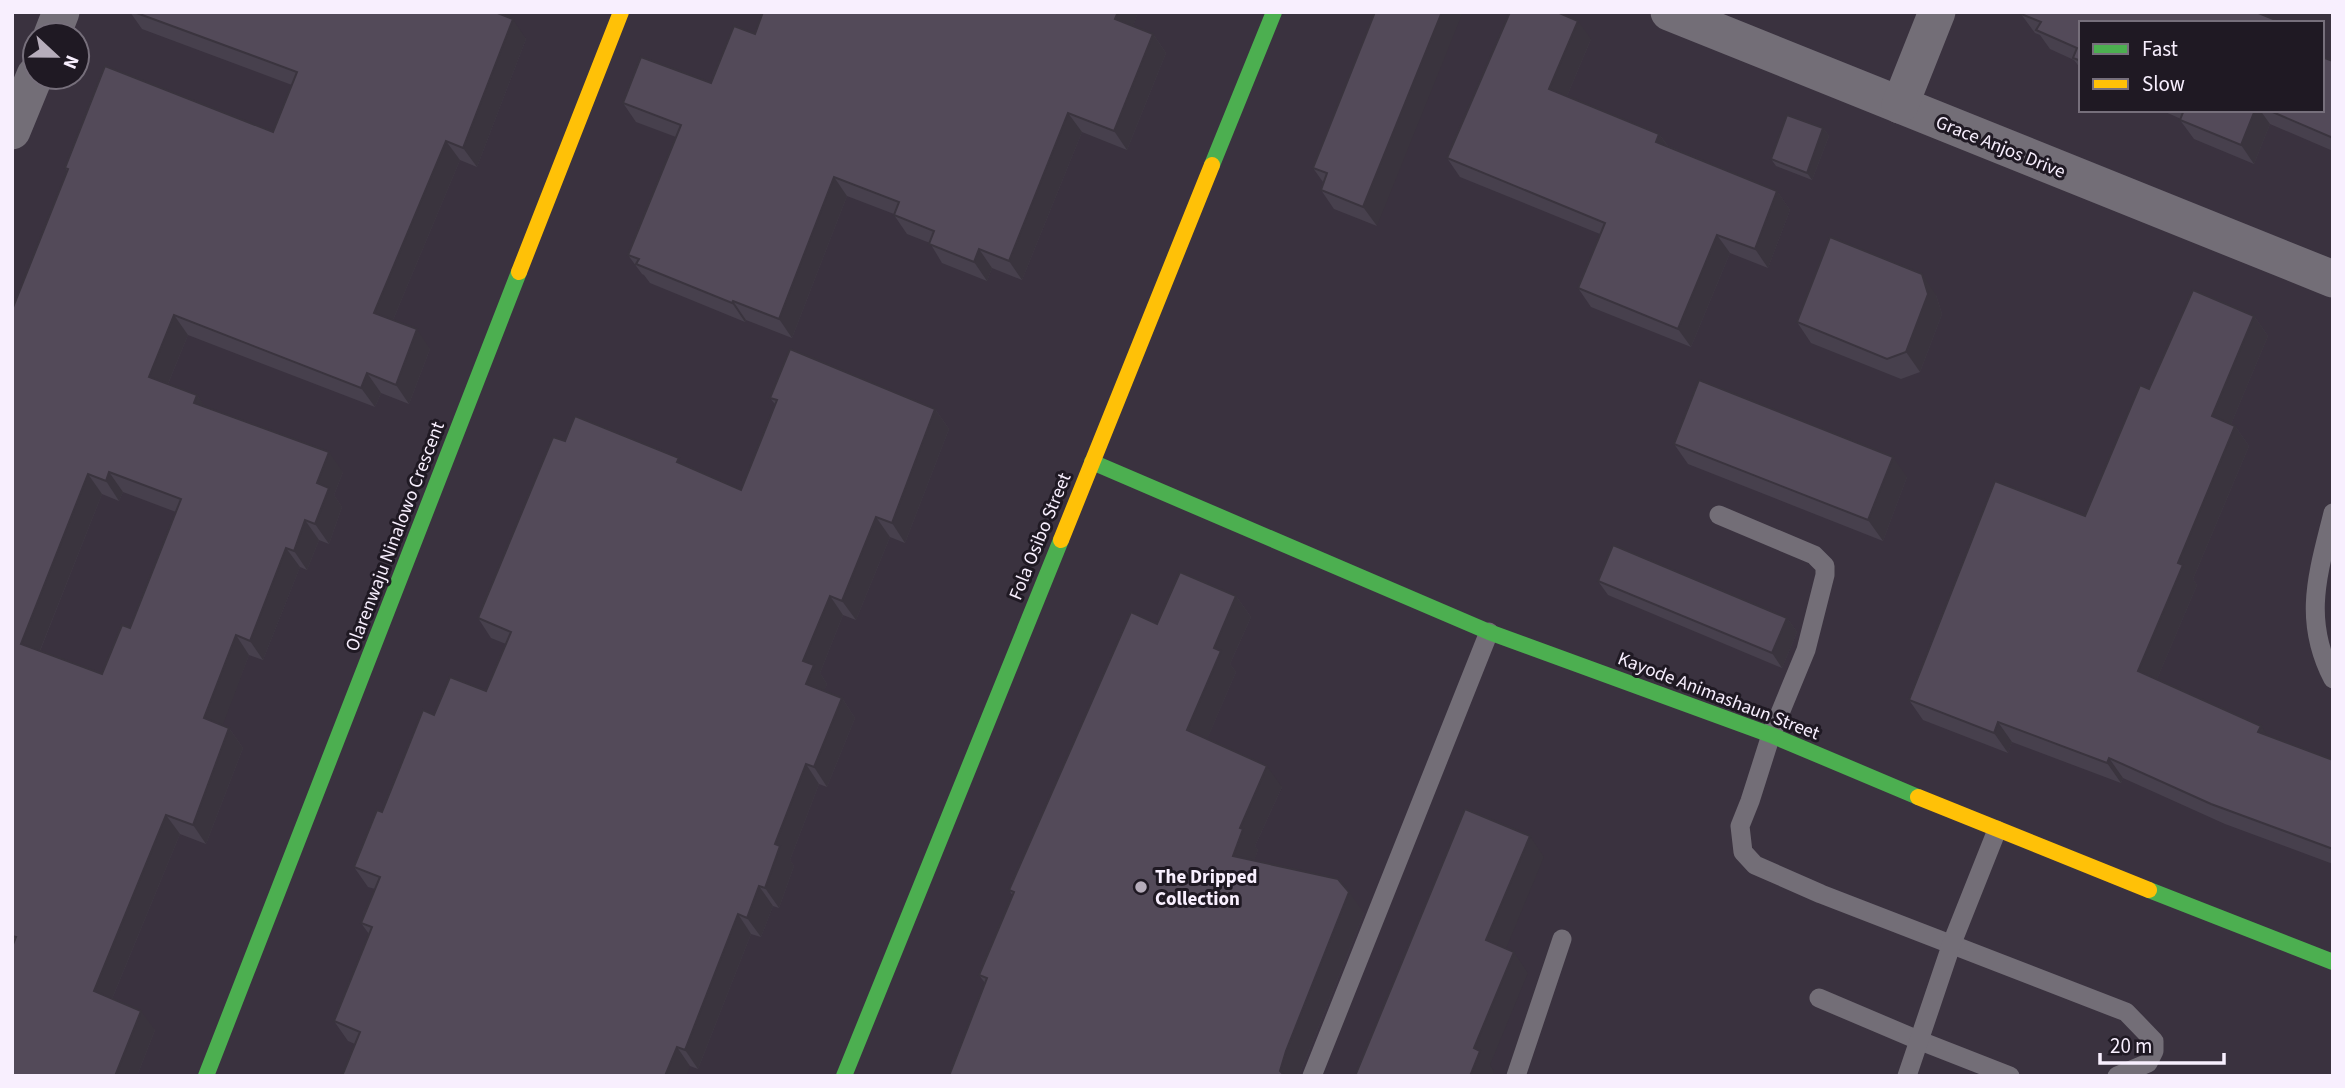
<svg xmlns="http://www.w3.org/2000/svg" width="2345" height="1088" font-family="'Source Sans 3',sans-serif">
<rect width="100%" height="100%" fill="#3a323f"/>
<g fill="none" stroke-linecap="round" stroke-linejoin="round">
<!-- lane -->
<g stroke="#736e77" stroke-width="19">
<path d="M2333,513C2318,574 2302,619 2333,679"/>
<polyline points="1719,515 1814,555 1825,566 1825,575 1806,650 1771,735 1750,801 1740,826 1743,852 1755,865 1821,894 2126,1012 2154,1041 2154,1051 2148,1063 2117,1076"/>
<polyline points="1819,998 1918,1040 2010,1076"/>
<polyline points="1312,1076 1489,632"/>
<polyline points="1516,1076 1562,939"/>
<polyline points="1907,1076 1952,943 1997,830"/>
</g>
<!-- street -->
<g stroke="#736e77" stroke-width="37">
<polyline points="1669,12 2333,279"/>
<polyline points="52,35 61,12"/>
<polyline points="1900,105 1937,12"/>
<polyline points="12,131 35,75"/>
</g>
<!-- fast -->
<g stroke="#4caf50" stroke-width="16">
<polyline points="1212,165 1274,12"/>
<polyline points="1092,462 1489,632 1771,735 1918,797"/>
<polyline points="2149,890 2333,962"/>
<polyline points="206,1076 519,272"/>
<polyline points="844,1076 1061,540"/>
</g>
<!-- slow -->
<g stroke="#ffc107" stroke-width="16">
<polyline points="519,272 621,12"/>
<polyline points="1061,540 1212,165"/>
<polyline points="1918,797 2149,890"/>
</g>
</g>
<!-- wall -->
<g fill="#47404d" fill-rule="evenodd">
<path d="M130,12H512L509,18L526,39L477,167L460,160L393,320L430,349L409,404L381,393L375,407L188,335L168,384L197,395L205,407L343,472L334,495L342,507L329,544L319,540L307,570L300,567L263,660L249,655L222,725L229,728L243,748L206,844L180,834L112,999L155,1030L137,1076H12V310L67,171L65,168L273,132L292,85L142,29ZM123,492L176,512L130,628L102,674L40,651L102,494L119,501Z"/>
<polygon points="1138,12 1133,26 1153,34 1166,53 1127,150 1082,132 1022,280 992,268 987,281 942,263 930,243 907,234 894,215 894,214 847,196 792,338 746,320 745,322 650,283 644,275 642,274 628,255 676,137 636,122 623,103 711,83 755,34"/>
<polygon points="1375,12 1377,226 1334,209 1321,190 1323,182 1313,168"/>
<polygon points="2021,14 2081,23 2081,69 2074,60 2050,49 2040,35 2035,33"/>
<polygon points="1591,39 1567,96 1659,134 1668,146 1777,191 1790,210 1768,268 1730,253 1691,347 1591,307 1578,288 1600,234 1460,177 1447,158"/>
<polygon points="2333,61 2333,151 2270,124 2254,164 2194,139 2180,120 2181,119 2161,110 2322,110"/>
<polygon points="1823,128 1829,136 1812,180 1776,166 1771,159"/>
<polygon points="1936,295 1942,314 1920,372 1901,379 1811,343 1797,322"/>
<polygon points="2254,316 2268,336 2231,424 2235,426 2249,446 2193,579 2197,585 2157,679 2267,735 2333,760 2333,864 2225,824 2123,778 2121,783 2012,742 2008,753 1923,720 1909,700 2085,516 2149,389"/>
<polygon points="770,398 935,409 949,429 905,543 890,537 856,620 843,615 820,673 827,684 824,691 842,698 855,718 827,787 819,784 790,860 794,866 779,908 773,906 761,937 751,934 698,1069 690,1066 355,1044 348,1041 334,1021 369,934 361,923 375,889 368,887 354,867 382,812 434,715 486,691 506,644 491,638 478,618 565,441 683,464 741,490 775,404"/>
<polygon points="1674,444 1907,477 1883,541 1688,464"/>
<polygon points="1598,581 1787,618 1797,632 1782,668 1608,595"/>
<polygon points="1236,596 1251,617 1230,664 1236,672 1207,739 1282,787 1255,846 1258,850 1254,860 1364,913 1299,1076 949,1076 985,983 979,975 1013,896 1009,890 1157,624"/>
</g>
<!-- shaded-wall -->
<g fill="#3a343e">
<polygon points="492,12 512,12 505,30"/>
<polygon points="1118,12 1138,12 1129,38 1115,19"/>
<polygon points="1442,12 1463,12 1377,226 1363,207"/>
<polygon points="513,19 526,39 477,167 463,148"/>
<polygon points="1578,21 1591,39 1562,108 1549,89"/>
<polygon points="1153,34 1166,53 1127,150 1114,131"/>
<polygon points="2255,110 2260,110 2270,124 2254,164 2241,145"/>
<polygon points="1068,113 1082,132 1022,280 1009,261"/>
<polygon points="1823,128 1829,136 1812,180 1807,173"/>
<polygon points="1659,134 1672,152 1656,142"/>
<polygon points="446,141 460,160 388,332 374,313"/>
<polygon points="834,177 847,196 792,338 779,319"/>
<polygon points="1777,191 1790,210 1768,268 1755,249"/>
<polygon points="1717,235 1730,253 1691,347 1678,329"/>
<polygon points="979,249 992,268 987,281 974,262"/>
<polygon points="1922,274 1936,295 1942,314 1920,372 1906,352"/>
<polygon points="733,301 746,320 745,322 732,303"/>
<polygon points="174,315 188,335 163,396 149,377"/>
<polygon points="2254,316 2268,336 2226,436 2212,416"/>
<polygon points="417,329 430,349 409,404 396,385"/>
<polygon points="367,373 381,393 375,407 361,388"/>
<polygon points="197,395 211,415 194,403"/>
<polygon points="935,409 949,429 905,543 892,523"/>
<polygon points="2235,426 2249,446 2193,579 2197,585 2152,691 2138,671 2178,563"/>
<polygon points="329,452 343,472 334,495 342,507 329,544 315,524 317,483"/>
<polygon points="1893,457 1907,477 1883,541 1868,520"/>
<polygon points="109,472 123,492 119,501 106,481"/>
<polygon points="88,474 102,494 35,663 21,644"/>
<polygon points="876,517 890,537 856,620 842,601"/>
<polygon points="305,520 319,540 307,570 294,551"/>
<polygon points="286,548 300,567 263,660 250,641"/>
<polygon points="830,596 843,615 820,673 827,684 820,703 806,684 803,661"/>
<polygon points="1236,596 1251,617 1230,664 1236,672 1202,751 1187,730 1214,648"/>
<polygon points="1787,618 1797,632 1782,668 1772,653"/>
<polygon points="236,635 249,655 218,738 204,718"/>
<polygon points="842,698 855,718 827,787 814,767"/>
<polygon points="1998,722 2012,742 2008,753 1994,733"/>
<polygon points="2261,726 2275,746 2258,732"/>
<polygon points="229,728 243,748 206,844 193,825"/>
<polygon points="2109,758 2123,778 2121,783 2107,763"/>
<polygon points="806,764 819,784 790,860 794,866 779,908 765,888 775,844"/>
<polygon points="1267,766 1282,787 1255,846 1258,850 1248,877 1233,856 1240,828"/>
<polygon points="166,815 180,834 107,1011 94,991"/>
<polygon points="1530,836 1544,857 1501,961 1486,940"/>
<polygon points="759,886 773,906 761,937 747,918"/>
<polygon points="1349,892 1364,913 1299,1076 1282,1076 1280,1071 1286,1051"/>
<polygon points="738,914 751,934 698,1069 685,1050"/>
<polygon points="1514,952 1528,973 1490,1065 1494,1071 1493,1076 1470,1076 1474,1048"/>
<polygon points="141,1011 155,1030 137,1076 115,1076"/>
<polygon points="677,1047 690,1066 687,1076 665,1076"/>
</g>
<!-- building -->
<g fill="#534a59" stroke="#3a343e" stroke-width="2" fill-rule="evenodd">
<path d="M134,12H495L513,19L463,148L446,141L374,313L417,329L396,385L367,373L361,388L174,315L149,377L197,395L194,403L329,452L317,483L329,488L315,524L305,520L294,551L286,548L250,641L236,635L204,718L229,728L193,825L166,815L94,991L141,1011L115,1076H12V947L16,937L12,936V310L68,169L65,168L105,66L273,132L297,72ZM109,472L181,499L130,628L122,625L102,674L21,644L88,474L106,481Z"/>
<polygon points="763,12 1118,12 1115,19 1153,34 1114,131 1068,113 1009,261 979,249 974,262 929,244 934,231 894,215 899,202 834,177 779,319 733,301 732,303 636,264 639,259 628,255 681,125 623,103 641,57 711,83 734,26 755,34"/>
<polygon points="1375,12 1442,12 1363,207 1321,190 1327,173 1313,168"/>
<polygon points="1510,12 1557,12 1578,21 1549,89 1659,134 1656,142 1777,191 1755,249 1717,235 1678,329 1578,288 1605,223 1447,158"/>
<polygon points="2022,12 2256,12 2283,23 2081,23 2081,61 2073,58 2077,48 2036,30 2041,22 2021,14"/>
<polygon points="2322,57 2333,61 2333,138 2268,110 2322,110"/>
<polygon points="2184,110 2255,110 2241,145 2180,120"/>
<polygon points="1787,115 1823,128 1807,173 1771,159"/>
<polygon points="1830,237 1922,274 1928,294 1906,352 1887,359 1797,322"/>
<polygon points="2193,290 2254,316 2212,416 2235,426 2178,563 2183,565 2138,671 2261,726 2258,732 2333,760 2333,849 2211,804 2109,758 2107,763 1998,722 1994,733 1909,700 1995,481 2085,516 2140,385 2149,389"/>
<polygon points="790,349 935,409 892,523 876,517 842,601 830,596 803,661 814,665 806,684 842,698 814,767 806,764 775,844 780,846 765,888 759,886 747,918 738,914 685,1050 677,1047 665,1076 342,1076 360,1032 334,1021 372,927 361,923 380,877 354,867 377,810 382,812 423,710 434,715 450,677 486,691 511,632 478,618 553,437 565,441 575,416 679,458 677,462 741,490 777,400 770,398"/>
<polygon points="1699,380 1893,457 1868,520 1674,444"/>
<polygon points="1613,545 1787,618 1772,653 1598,581"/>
<polygon points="1180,572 1236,596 1214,648 1221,651 1187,730 1267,766 1240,828 1243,829 1233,856 1338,879 1349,892 1286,1051 1280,1071 1283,1074 1282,1076 949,1076 987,978 979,975 1014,892 1009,890 1131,612 1157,624"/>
<polygon points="1465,809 1530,836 1486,940 1514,952 1474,1048 1480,1051 1470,1076 1355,1076"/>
</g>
<!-- markers -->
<circle fill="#b6adbb" stroke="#1f1923" stroke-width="2.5" cx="1141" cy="887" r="7"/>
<g text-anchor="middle" stroke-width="6" stroke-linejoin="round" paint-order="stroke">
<!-- street labels -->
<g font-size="19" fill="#f8effe" stroke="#1f1923">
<text transform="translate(2001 146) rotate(22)" y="7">Grace Anjos Drive</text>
<text transform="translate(394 536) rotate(-69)" y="7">Olarenwaju Ninalowo Crescent</text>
<text transform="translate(1039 536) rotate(-68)" y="7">Fola Osibo Street</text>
<text transform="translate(1719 695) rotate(21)" y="7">Kayode Animashaun Street</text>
</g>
<!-- poi labels -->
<g font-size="19" font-weight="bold" fill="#f8effe" stroke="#1f1923" text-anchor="start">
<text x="1155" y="883">The Dripped<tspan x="1155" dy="22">Collection</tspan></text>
</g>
</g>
<!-- border -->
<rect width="2345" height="1088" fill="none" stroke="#f8effe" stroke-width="28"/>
<!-- legend -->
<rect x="2079" y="21" width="245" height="91" fill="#1f1923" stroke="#766f7b" stroke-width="2"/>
<rect x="2093" y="44" width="35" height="10" fill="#4caf50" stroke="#766f7b" stroke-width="2"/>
<text x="2142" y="56" font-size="21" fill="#f8effe">Fast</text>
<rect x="2093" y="79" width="35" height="10" fill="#ffc107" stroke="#766f7b" stroke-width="2"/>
<text x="2142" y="91" font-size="21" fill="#f8effe">Slow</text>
<!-- north arrow -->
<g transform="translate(56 56) rotate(112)"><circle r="33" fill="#1f1923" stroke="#766f7b" stroke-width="2"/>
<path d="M0-5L12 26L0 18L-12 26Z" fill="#b6adbb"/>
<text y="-10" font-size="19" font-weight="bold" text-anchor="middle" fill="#f8effe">N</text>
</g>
<!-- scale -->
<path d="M2100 1053v10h124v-10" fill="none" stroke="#f8effe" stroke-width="3.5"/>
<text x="2110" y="1053" font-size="21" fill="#f8effe" stroke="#1f1923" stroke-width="5" paint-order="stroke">20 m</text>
</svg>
